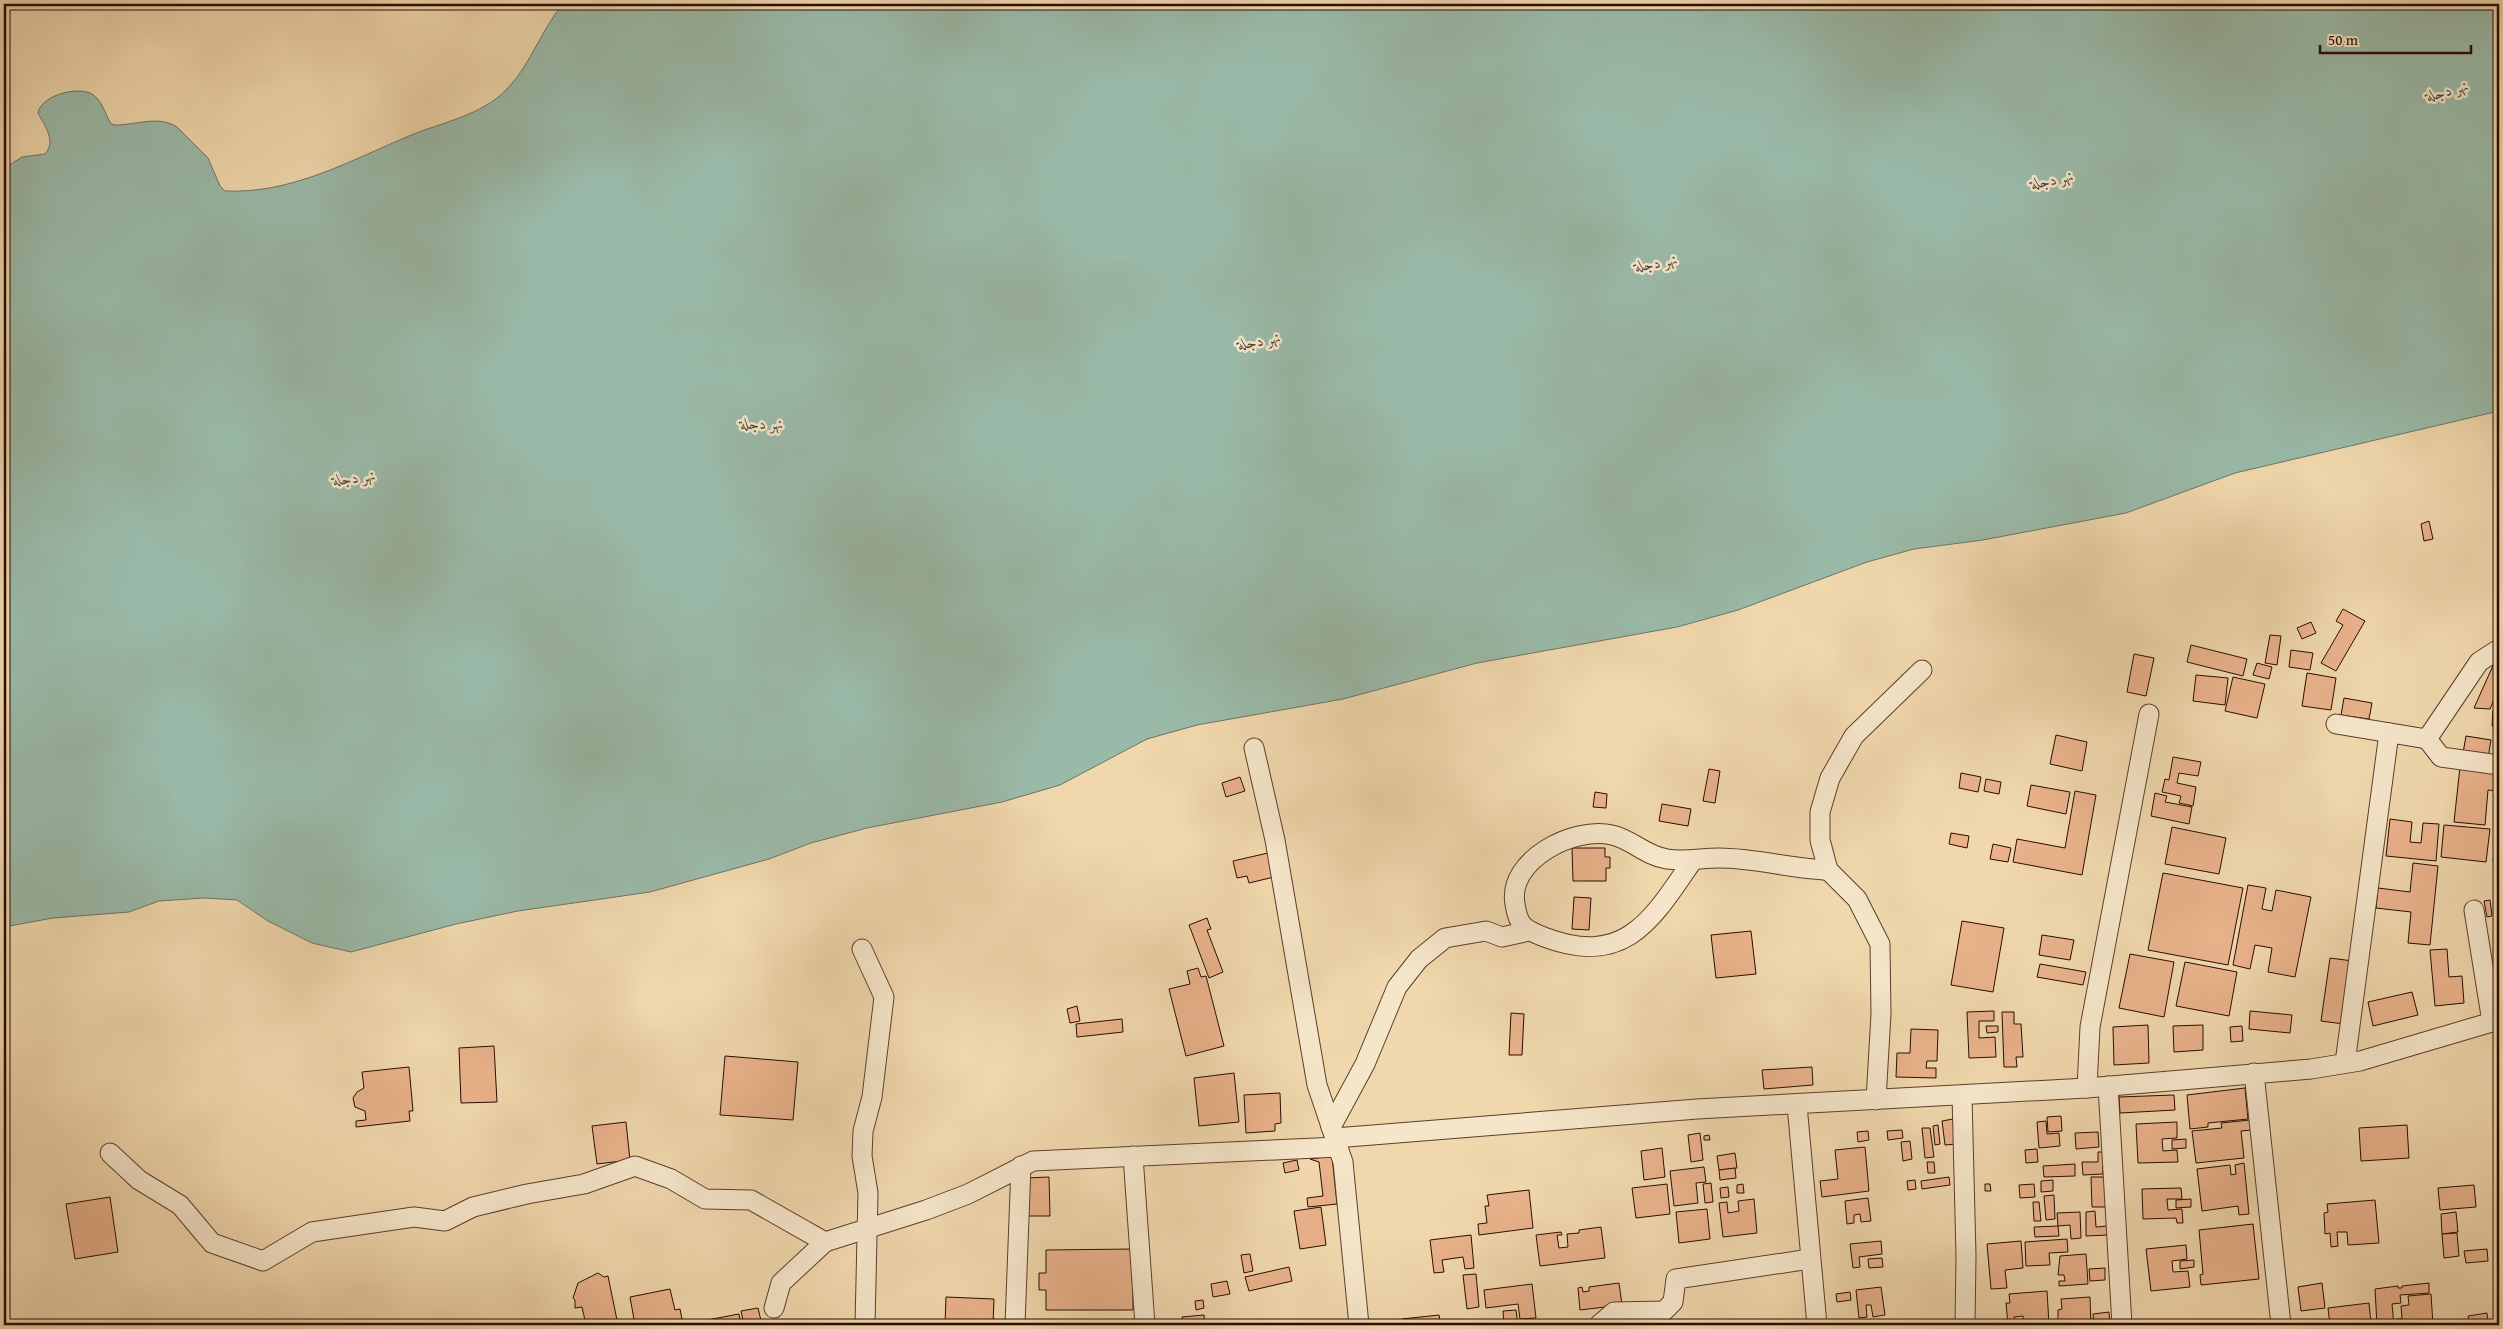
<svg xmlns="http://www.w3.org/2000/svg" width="2503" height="1329" font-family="'Gentium Book Plus',Amiri,serif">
<rect width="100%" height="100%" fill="#f0d7ac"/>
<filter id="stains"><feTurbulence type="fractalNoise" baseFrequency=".004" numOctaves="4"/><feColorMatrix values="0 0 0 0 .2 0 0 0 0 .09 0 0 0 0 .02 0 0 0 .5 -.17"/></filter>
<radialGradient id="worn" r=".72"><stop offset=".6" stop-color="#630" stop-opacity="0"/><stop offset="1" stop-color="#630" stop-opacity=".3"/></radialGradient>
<!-- water -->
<path fill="#9abaa9" stroke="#6d7466" d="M563,4H2499V411L2235,473L2126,513L1983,540L1914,549L1867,562L1738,610L1677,627L1477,663L1343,699L1197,725L1147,739L1060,785L1002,802L867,828L811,843L769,859L650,892L518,911L456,924L351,952L312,943L268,921L237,900L204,898L159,901L129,912L53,918L4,927V164H11L22,157L45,154C57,141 44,125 38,113C41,95 78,86 92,94C102,100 105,114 111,124L115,125C137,125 158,115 177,127L208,158L220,186L225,191C292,194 349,161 409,136C442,122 481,116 507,89C531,64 541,30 563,4Z"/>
<!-- building -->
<g fill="#e9b28b" stroke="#2a0b01">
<polygon points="2429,521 2433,539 2424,541 2421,524"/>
<polygon points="2343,609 2365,621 2336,671 2321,663 2343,625 2336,621"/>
<polygon points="2311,622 2316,633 2302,639 2297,628"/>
<polygon points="2270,635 2281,636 2277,665 2265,663"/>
<polygon points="2191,645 2247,659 2243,676 2187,662"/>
<polygon points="2291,650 2313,653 2310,670 2289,667"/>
<polygon points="2134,654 2154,658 2146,696 2127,692"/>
<polygon points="2495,661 2499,663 2499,688 2490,709 2474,708"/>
<polygon points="2257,663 2272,667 2269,679 2253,675"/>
<polygon points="2307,673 2336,678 2331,710 2302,706"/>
<polygon points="2196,675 2228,678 2225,705 2193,701"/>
<polygon points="2233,677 2265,684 2257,718 2225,711"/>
<polygon points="2344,698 2372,703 2369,719 2341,715"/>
<polygon points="2493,710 2499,711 2499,727 2492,726"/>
<polygon points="2056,735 2087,742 2082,771 2050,764"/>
<polygon points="2466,736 2491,740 2488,758 2463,753"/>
<polygon points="2173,757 2201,762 2198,776 2179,773 2177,783 2196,787 2193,806 2179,803 2181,796 2162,792 2165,779 2169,780"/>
<polygon points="2460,767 2499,771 2499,791 2488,790 2485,825 2454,822"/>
<polygon points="1709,769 1720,771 1715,803 1703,801"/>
<polygon points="1961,773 1981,777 1978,792 1959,788"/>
<polygon points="1240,777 1245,791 1226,797 1222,783"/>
<polygon points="1986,779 2001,782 1999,794 1984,791"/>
<polygon points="2031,785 2070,792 2066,814 2027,806"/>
<polygon points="2075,791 2096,795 2082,875 2013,862 2017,839 2065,848"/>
<polygon points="1595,792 1607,794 1606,808 1593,807"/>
<polygon points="2155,793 2167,796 2165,802 2192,807 2189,824 2151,816"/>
<polygon points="1662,804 1691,809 1688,826 1659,821"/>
<polygon points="2390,819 2412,822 2410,842 2421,843 2423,823 2439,824 2436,861 2386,856"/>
<polygon points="2444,825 2490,829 2486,862 2441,857"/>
<polygon points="2172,827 2226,838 2219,874 2165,864"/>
<polygon points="1951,833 1969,836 1967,848 1949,844"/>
<polygon points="2496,835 2499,836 2499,862 2493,861"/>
<polygon points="1993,844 2011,848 2008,862 1990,859"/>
<polygon points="1572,848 1605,848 1605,857 1610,857 1610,868 1606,868 1606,881 1573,881"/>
<polygon points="1268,853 1278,876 1249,883 1247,876 1237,878 1233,861"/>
<polygon points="2413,863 2438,866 2430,945 2408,943 2411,912 2376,908 2378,888 2410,892"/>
<polygon points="2163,873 2243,888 2228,965 2148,950"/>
<polygon points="2248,885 2266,888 2262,909 2272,911 2276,890 2311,897 2295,977 2268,972 2272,948 2255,945 2250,969 2233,965"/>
<polygon points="1574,897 1591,898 1589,930 1572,929"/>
<polygon points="2490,900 2492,916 2487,917 2484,901"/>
<polygon points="1207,918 1211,929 1207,930 1223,972 1209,978 1189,925"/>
<polygon points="1962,921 2004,928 1993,992 1951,985"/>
<polygon points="1751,931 1756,974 1716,978 1711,935"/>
<polygon points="2042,935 2074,940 2070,960 2039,955"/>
<polygon points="2447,949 2449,977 2462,976 2464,1003 2435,1006 2430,950"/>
<polygon points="2130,954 2174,962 2164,1017 2119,1008"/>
<polygon points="2330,958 2353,961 2344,1024 2321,1021"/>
<polygon points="2185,962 2237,972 2229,1016 2176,1006"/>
<polygon points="2040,964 2086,972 2083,985 2037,977"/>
<polygon points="1198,968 1201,977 1206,976 1224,1046 1186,1056 1169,989 1190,984 1187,971"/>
<polygon points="2412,992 2418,1015 2373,1026 2368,1002"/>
<polygon points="1077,1006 1080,1021 1070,1023 1067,1009"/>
<polygon points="1994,1011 1994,1021 1979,1021 1979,1038 1995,1037 1996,1057 1969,1058 1967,1012"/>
<polygon points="2250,1011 2292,1015 2290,1033 2249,1029"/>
<polygon points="2002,1012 2014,1012 2014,1024 2021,1024 2023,1057 2016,1057 2017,1067 2004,1067"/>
<polygon points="1511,1013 1524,1014 1522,1055 1509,1055"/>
<polygon points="1122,1019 1123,1032 1077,1037 1076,1024"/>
<polygon points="2148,1025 2149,1063 2114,1065 2113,1027"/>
<polygon points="2203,1025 2203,1050 2174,1052 2173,1026"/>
<polygon points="1986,1026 1998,1026 1998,1032 1987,1033"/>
<polygon points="2242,1026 2243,1041 2231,1042 2230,1027"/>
<polygon points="1911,1029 1938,1030 1937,1061 1927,1061 1926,1068 1936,1068 1936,1078 1896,1077 1897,1053 1910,1053"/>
<polygon points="494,1046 497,1102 461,1103 459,1048"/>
<polygon points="725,1056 798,1062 793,1120 720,1115"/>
<polygon points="409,1067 413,1111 409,1111 410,1121 356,1127 356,1121 366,1120 365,1111 355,1107 353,1098 357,1092 364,1088 362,1072"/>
<polygon points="1812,1067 1813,1085 1764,1089 1762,1070"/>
<polygon points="1234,1073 1239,1122 1199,1126 1194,1078"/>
<polygon points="2495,1087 2499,1087 2499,1111 2498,1111"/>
<polygon points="2245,1088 2248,1119 2208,1123 2208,1127 2190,1129 2187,1095"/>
<polygon points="1280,1093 1281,1123 1275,1124 1275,1131 1246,1133 1244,1095"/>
<polygon points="2174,1095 2175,1110 2120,1113 2119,1097"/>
<polygon points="2061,1116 2062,1131 2048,1132 2047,1117"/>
<polygon points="1953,1119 1956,1144 1945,1145 1942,1121"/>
<polygon points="2250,1120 2252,1130 2241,1131 2244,1158 2196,1163 2192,1131 2222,1128 2221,1123"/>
<polygon points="2046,1121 2047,1134 2059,1133 2060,1146 2039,1148 2037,1122"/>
<polygon points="626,1122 630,1160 597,1164 592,1126"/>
<polygon points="2177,1122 2177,1138 2162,1139 2163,1151 2177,1150 2178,1162 2138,1163 2136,1124"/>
<polygon points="1938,1125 1940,1144 1935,1145 1933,1126"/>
<polygon points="2407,1125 2409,1158 2361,1161 2359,1128"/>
<polygon points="1922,1128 1930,1128 1934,1157 1925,1158"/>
<polygon points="1902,1130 1903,1138 1888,1140 1887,1131"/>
<polygon points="1868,1131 1869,1140 1858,1142 1857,1132"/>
<polygon points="2098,1132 2099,1147 2076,1149 2075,1133"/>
<polygon points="1700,1133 1703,1160 1691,1162 1688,1135"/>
<polygon points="1709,1135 1710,1140 1704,1140 1704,1136"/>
<polygon points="2186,1139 2186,1148 2172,1149 2172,1140"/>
<polygon points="1910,1141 1912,1159 1903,1161 1901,1142"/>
<polygon points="1865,1147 1869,1191 1822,1197 1820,1181 1838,1179 1835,1150"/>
<polygon points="1662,1148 1665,1177 1644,1180 1641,1151"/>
<polygon points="2037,1149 2038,1162 2026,1163 2025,1150"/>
<polygon points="2098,1152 2103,1152 2103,1174 2083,1175 2082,1162 2098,1162"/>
<polygon points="1735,1153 1737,1168 1719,1170 1717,1156"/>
<polygon points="1332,1156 1337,1204 1308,1207 1307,1198 1323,1196 1319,1162 1310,1159"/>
<polygon points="1297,1160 1299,1170 1285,1173 1283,1163"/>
<polygon points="1927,1162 1934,1162 1935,1173 1928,1173"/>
<polygon points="2244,1163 2249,1214 2239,1215 2238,1206 2202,1211 2197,1169 2230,1165 2231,1175 2236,1174 2235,1165"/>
<polygon points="2075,1164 2075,1176 2044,1177 2043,1166"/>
<polygon points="1704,1167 1706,1182 1696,1183 1698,1203 1674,1206 1670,1171"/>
<polygon points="1735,1168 1736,1178 1720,1180 1719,1170"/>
<polygon points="1049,1177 1050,1216 1028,1216 1027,1178"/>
<polygon points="1949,1177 1950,1185 1922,1189 1921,1181"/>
<polygon points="2091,1177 2106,1177 2107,1207 2092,1207"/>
<polygon points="1915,1180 1916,1189 1908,1190 1907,1181"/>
<polygon points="2053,1180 2053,1191 2041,1192 2041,1181"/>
<polygon points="1711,1183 1713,1202 1705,1203 1703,1184"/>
<polygon points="1667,1184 1670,1214 1636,1218 1632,1188"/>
<polygon points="1743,1184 1744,1193 1737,1193 1737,1185"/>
<polygon points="1985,1184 1990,1184 1991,1191 1985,1191"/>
<polygon points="2034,1184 2035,1197 2020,1198 2019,1185"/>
<polygon points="2474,1185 2476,1207 2440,1210 2438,1188"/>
<polygon points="1728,1187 1729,1197 1721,1198 1720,1188"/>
<polygon points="2181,1188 2182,1199 2167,1199 2168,1210 2182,1209 2183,1223 2177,1223 2176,1218 2143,1219 2142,1189"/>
<polygon points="1529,1190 1533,1228 1479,1235 1478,1224 1487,1223 1485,1206 1489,1206 1487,1195"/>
<polygon points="2054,1195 2055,1219 2046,1220 2044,1196"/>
<polygon points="110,1197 118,1252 75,1259 66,1204"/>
<polygon points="1868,1198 1871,1221 1861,1222 1860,1214 1854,1215 1854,1223 1847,1224 1845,1201"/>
<polygon points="1754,1199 1757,1233 1723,1237 1719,1203 1727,1202 1728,1213 1739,1211 1738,1201"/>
<polygon points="2191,1199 2191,1207 2176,1208 2176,1200"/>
<polygon points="2375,1200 2379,1243 2348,1245 2347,1232 2337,1232 2338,1246 2331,1247 2330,1233 2325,1234 2324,1213 2328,1212 2327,1204"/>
<polygon points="2033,1202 2039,1202 2041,1221 2034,1221"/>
<polygon points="1321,1207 1326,1245 1300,1249 1294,1211"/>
<polygon points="1707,1209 1710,1239 1679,1243 1676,1212"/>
<polygon points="2095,1211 2096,1227 2108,1226 2108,1235 2086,1236 2086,1212"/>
<polygon points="2080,1212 2081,1238 2071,1239 2070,1225 2058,1226 2057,1213"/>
<polygon points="2456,1212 2458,1232 2442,1234 2441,1214"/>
<polygon points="2253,1224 2259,1279 2201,1285 2200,1275 2203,1274 2199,1230"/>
<polygon points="2058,1226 2059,1236 2035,1237 2034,1227"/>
<polygon points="1601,1227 1605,1258 1540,1266 1536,1235 1561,1232 1562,1235 1557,1235 1559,1248 1568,1247 1567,1234 1579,1233 1579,1230"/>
<polygon points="2457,1233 2459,1256 2444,1258 2442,1234"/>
<polygon points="1471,1235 1474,1268 1465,1269 1463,1257 1442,1260 1444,1272 1434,1273 1430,1240"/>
<polygon points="2067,1239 2068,1252 2049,1253 2050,1265 2026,1266 2025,1242"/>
<polygon points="1881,1241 1882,1254 1859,1257 1860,1267 1853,1268 1850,1244"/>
<polygon points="2021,1241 2023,1268 2005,1270 2007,1288 1991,1289 1987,1244"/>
<polygon points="2186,1245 2187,1259 2172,1261 2173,1272 2188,1271 2190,1287 2151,1291 2146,1249"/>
<polygon points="1133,1249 1133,1310 1046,1310 1046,1290 1039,1290 1039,1273 1046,1273 1046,1250"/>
<polygon points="2487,1249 2488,1261 2466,1263 2464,1251"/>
<polygon points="1250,1254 1253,1271 1244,1273 1241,1255"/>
<polygon points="2086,1254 2088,1284 2059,1286 2059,1281 2065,1281 2064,1275 2058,1275 2060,1256"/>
<polygon points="1882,1258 1883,1267 1869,1268 1868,1259"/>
<polygon points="2194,1260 2194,1267 2180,1269 2180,1261"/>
<polygon points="1289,1267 1292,1281 1249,1291 1245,1277"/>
<polygon points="2105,1268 2105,1280 2090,1281 2089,1269"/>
<polygon points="598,1273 604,1277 608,1276 618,1325 586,1325 582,1307 575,1308 575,1300 573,1298 578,1283"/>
<polygon points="1476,1274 1479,1307 1467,1309 1463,1275"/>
<polygon points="1227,1281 1230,1294 1213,1297 1211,1284"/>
<polygon points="1619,1283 1622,1305 1580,1310 1578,1288 1582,1287 1583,1292 1589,1291 1589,1287"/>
<polygon points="2322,1283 2325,1308 2301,1311 2298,1287"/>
<polygon points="2429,1283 2429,1293 2400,1295 2401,1303 2392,1304 2394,1325 2377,1325 2375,1289 2398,1286 2398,1288 2402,1288 2402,1286"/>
<polygon points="1532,1284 1536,1318 1520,1319 1518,1304 1486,1308 1484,1290"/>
<polygon points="1881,1287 1885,1315 1873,1317 1871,1305 1866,1305 1867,1317 1859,1318 1856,1290"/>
<polygon points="670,1289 675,1310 680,1309 683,1324 635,1325 630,1297"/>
<polygon points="2047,1291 2049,1324 2023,1325 2023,1316 2014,1317 2015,1325 2008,1325 2006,1303 2010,1303 2009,1294"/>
<polygon points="1850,1292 1851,1300 1837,1302 1836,1294"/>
<polygon points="2431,1294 2433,1325 2397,1325 2396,1319 2402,1319 2401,1306 2409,1305 2408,1296"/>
<polygon points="946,1297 994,1299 993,1325 945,1325"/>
<polygon points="2090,1297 2091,1325 2063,1325 2063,1319 2058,1320 2058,1310 2062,1309 2061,1299"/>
<polygon points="1203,1300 1204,1308 1196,1310 1195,1301"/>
<polygon points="2369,1303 2371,1323 2330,1325 2328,1308"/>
<polygon points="758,1308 762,1325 744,1325 741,1311"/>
<polygon points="1516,1310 1518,1325 1504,1325 1503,1311"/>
<polygon points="2109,1312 2110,1325 2094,1325 2093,1314"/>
<polygon points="2487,1313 2488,1325 2470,1325 2468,1316"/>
<polygon points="739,1314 741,1325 703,1325 702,1321"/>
<polygon points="1204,1315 1205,1325 1183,1325 1182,1317"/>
<polygon points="1439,1315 1441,1325 1403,1325 1402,1319"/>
<polygon points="1948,1320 1948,1325 1939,1325 1938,1321"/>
</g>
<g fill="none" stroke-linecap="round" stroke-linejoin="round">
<defs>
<g id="minor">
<polyline points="2336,724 2427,739 2479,662 2499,649"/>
<polyline points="2427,739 2441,757 2499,765"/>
<polyline points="1254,748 1275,840 1317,1085 1343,1162 1359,1325"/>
<path d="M1693,860C1652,920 1625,968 1544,937C1524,929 1518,926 1515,904C1507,860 1574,826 1612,835C1631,839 1646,856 1667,859C1684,862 1702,858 1719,858C1756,858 1792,869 1828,870"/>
<polyline points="2474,910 2492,1022"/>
<polyline points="862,949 884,997 872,1097 863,1131 862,1156 868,1193 865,1325"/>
<polyline points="2345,1063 2389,733"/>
<polyline points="2254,1073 2281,1325"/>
<polyline points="2108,1086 2122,1325"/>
<polyline points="2087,1088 2090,1027 2149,714"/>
<polyline points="1962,1095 1966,1256 1965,1325"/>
<polyline points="1876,1100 1881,1014 1880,944 1857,899 1828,870 1820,840 1820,812 1830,778 1854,736 1922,670"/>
<polyline points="1797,1105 1817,1325"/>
<polyline points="1331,1127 1365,1064 1397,987 1419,959 1445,938 1486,931 1502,937 1529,931"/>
<polyline points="1335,1138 1697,1109 2087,1088 2311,1069 2360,1061 2499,1020"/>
<polyline points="110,1153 139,1180 180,1205 212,1243 263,1261 312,1232 414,1217 445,1221 473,1207 527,1194 584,1184 635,1166 671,1179 705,1199 751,1200 825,1242"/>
<polyline points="1133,1156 1145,1325"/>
<polyline points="774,1308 781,1283 825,1242 926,1210 968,1194 1033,1161 1338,1147"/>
<polyline points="1015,1325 1021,1166"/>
<polyline points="1599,1325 1614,1312 1664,1311 1673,1302 1676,1279 1810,1259"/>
</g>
</defs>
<!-- minor casing -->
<use href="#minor" stroke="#5c3e2c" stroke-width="21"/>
<!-- minor -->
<use href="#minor" stroke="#f5e5c9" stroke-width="19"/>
</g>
<g text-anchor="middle" stroke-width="5" stroke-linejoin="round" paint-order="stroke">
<!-- water labels -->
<g font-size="16" font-style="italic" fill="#51483c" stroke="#f5e5c9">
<text transform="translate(2447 90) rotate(-16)" y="6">نهر دجلة</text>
<text transform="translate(2052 179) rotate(-12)" y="6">نهر دجلة</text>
<text transform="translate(1656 262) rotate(-11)" y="6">نهر دجلة</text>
<text transform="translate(1259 340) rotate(-11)" y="6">نهر دجلة</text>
<text x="762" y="429">نهر دجلة</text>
<text transform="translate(354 477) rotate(-7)" y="6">نهر دجلة</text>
</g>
</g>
<!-- margin -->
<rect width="2503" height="1329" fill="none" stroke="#f0d7ac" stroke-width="20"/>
<rect x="5" y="5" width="2493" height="1319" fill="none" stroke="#2a0b01" stroke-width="2.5"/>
<rect x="10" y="10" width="2483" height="1309" fill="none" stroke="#2a0b01"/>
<!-- scale -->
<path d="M2320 45v8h151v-8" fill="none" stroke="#2a0b01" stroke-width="2.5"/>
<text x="2328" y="45" font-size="15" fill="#2a0b01" stroke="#f5e5c9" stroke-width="4" paint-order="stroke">50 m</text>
<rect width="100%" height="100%" filter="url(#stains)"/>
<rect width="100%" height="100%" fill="url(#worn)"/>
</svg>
